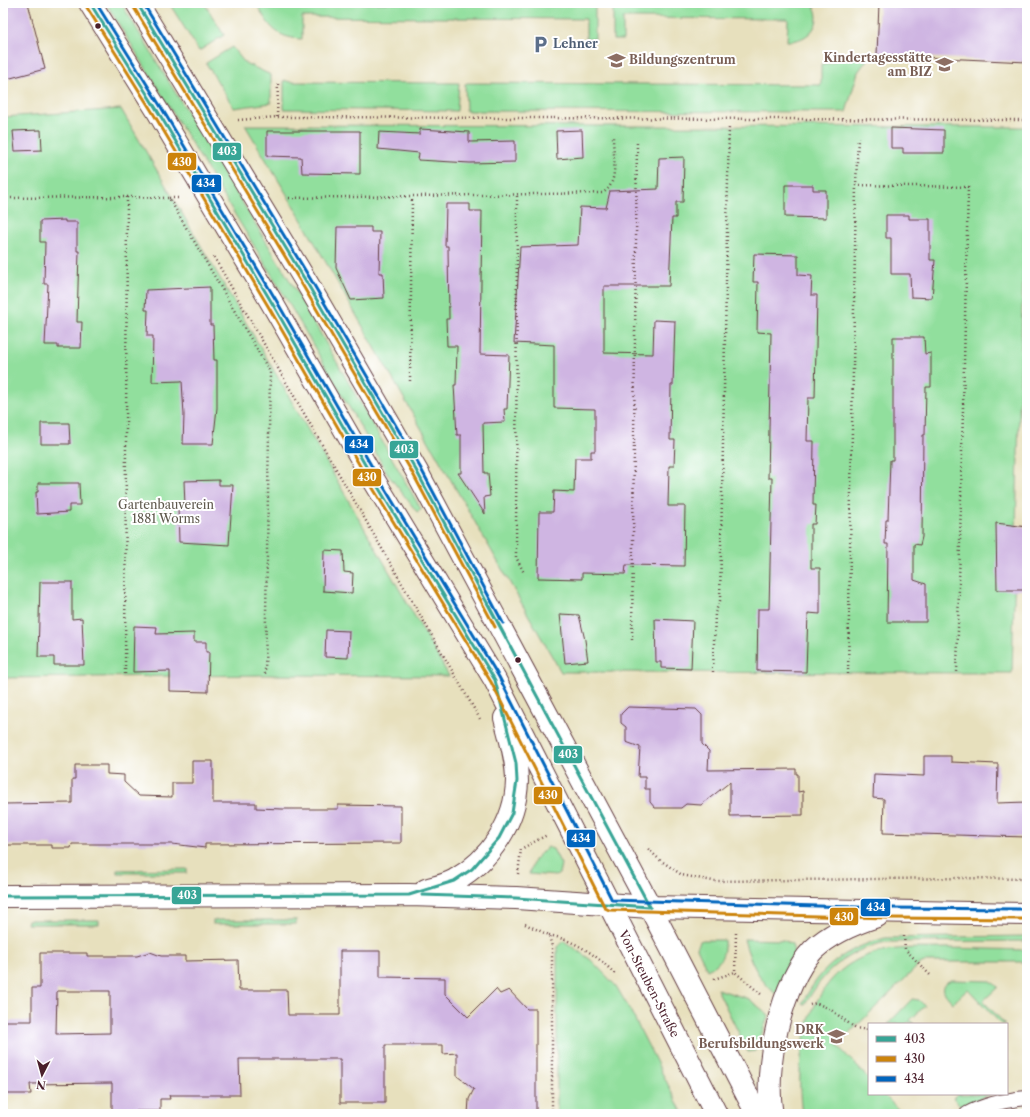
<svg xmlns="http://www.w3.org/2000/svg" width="1030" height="1117" font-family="'Libre Caslon Text',serif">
<rect width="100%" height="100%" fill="#fff"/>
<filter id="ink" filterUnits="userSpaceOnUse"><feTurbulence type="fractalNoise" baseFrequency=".025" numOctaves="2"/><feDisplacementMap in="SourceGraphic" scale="8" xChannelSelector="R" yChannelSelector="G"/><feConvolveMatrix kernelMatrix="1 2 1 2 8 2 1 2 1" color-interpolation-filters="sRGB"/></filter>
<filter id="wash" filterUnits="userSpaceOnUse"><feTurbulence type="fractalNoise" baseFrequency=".012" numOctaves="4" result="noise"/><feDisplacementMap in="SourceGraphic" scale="16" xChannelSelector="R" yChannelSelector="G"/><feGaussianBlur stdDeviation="0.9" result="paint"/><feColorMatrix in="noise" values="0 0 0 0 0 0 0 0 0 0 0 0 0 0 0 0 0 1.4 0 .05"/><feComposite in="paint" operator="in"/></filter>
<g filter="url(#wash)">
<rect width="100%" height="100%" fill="#e7e0bd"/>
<!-- green -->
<g fill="#91df9d" stroke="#6e7f64">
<polygon points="106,3 121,3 295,289 421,509 417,512 389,476 284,295"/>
<polygon points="169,3 204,3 224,35 199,51"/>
<path d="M256,3H595V39H586V19L302,17V39C274,38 268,24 256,3Z"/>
<path d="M613,3H812C826,23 808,42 787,41L788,19L623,18V40H613Z"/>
<polygon points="232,47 245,63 271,75 271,103 234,108 206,63"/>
<polygon points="845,54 869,57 858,72 846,112 466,111 465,84 467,83 821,85 821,64 831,63"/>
<polygon points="284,80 290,82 459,83 457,111 284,109"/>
<polygon points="121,109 276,374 449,676 265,675 3,678 3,117"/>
<polygon points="245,125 1027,127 1012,673 561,672 289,198"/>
<polygon points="547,847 553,849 561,864 559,874 556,876 529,874 534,860"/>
<polygon points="187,869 187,873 117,873 117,870"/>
<polygon points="28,920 99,920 99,924 27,924"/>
<rect x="213" y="920" width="83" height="4"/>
<path d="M1026,936V941L886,942C848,950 823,971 805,1005L802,1004C821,966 845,949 885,938Z"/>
<path d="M744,939L783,940L792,944L794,953L777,995C759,980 750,962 744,939Z"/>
<path d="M703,940H724C725,955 721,964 707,970L697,948L700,941Z"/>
<polygon points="564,941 591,960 616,986 630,1010 683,1114 557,1114 557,948"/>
<path d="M947,948L1027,950V962H924L920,964L837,1045L869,1079V1094H883L903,1114H802C794,1055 806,975 871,954C895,946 923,949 947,948Z"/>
<path d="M952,980L991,981L998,987L983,1001L1005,1024H1001L968,989L953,1003C947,996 939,990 947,982Z"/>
<polygon points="717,989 749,999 769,1015 755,1051 748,1052"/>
<polygon points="912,999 919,1000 925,1006 910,1020 914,1024 908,1022 906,1024 888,1024"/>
<polygon points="957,1094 990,1094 961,1106 953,1098"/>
</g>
<g id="blocks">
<!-- building -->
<g fill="#cfb5e2" fill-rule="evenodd">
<polygon points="3,3 28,3 45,69 3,80"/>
<polygon points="879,3 1027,3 1027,62 877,55"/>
<polygon points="891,128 944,130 944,153 903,153 903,148 891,148"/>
<polygon points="420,129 469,132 469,142 515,141 515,162 470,163 418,160 419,153 378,149 379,132 420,134"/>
<polygon points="41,130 42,150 15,151 13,131"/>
<polygon points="582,130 583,157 557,159 556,131"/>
<polygon points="267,131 360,131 360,174 302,173 301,157 267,156"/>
<polygon points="684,157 683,202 676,202 676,218 672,218 669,286 604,286 604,353 653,354 654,320 675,321 673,385 671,385 670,440 675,440 674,466 669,466 668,506 685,506 684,566 626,565 625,574 582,573 582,579 538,578 539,512 553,512 554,491 574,492 575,458 591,458 591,451 595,451 595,409 554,408 554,345 514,343 520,247 578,245 580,207 606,208 610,191 658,189 659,158"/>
<polygon points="785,185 813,185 813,190 826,190 826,218 785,217"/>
<polygon points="446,204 470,204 470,211 482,211 480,354 509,355 507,409 504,409 505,422 483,423 484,473 488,473 490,496 484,497 485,514 458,473 461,473 461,435 457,435 454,385 456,385 457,346 447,346 446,319 449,319 448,246 445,246"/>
<polygon points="886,215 909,215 909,219 930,219 930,260 935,260 932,298 911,297 910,274 891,274 891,238 886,238"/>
<polygon points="65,220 65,222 77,222 77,251 79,251 77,322 82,322 81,348 58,348 58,345 45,345 48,284 44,284 45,242 40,242 40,221"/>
<polygon points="337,227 371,227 371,232 380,232 379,273 383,273 384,298 351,300 336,268"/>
<polygon points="754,254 798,255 798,275 812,276 811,295 817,295 815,398 808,398 807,441 814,441 813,505 816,505 815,524 811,524 811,568 820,568 820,614 808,613 806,672 757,671 758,609 769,609 772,478 768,478 771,333 757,332 758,282 753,282"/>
<polygon points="210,287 210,325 213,325 214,360 217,360 217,408 213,444 183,444 184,415 182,381 152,382 153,336 147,336 148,310 145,310 146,290"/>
<polygon points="893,337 924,337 925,354 931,353 931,387 926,387 925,435 923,435 922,537 920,545 914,544 914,580 926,584 926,622 887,622 888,544 885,544 886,520 888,520 890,460 893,460"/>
<polygon points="41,423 69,423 70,444 41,444"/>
<polygon points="219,480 219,485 233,485 229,545 179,542 178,506 185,506 184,481"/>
<polygon points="38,483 79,483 80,505 69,505 69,512 37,514 36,492 38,492"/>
<polygon points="996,523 1027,527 1027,590 997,590"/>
<polygon points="324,550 343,551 344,572 353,573 352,593 323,591"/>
<polygon points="40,582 72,582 72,619 82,618 84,665 54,665 54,657 38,657"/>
<polygon points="560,614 579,615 585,640 588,661 565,663"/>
<polygon points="655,619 693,621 691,669 661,668 661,662 656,662"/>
<polygon points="134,626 157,627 156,634 194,633 194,642 206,642 206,652 209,652 208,692 170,691 170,671 133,672"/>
<polygon points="326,630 349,631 348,658 325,657"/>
<polygon points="628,707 696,709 702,715 702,744 709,751 708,770 796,769 796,774 798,774 798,792 803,791 803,815 730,816 730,782 701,805 686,804 681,808 655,808 650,802 650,789 645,789 645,777 638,777 640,747 626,742 626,727 621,723 621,714"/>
<polygon points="924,756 951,756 951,762 998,764 997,803 1027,802 1027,837 883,833 884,799 873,798 874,774 924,776"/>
<polygon points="192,761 213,761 213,803 256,803 256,808 282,809 338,809 338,805 401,806 401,843 205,844 205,848 172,844 72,844 71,848 52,848 52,845 3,845 3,804 72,803 72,779 75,779 75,765 107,765 107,774 124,775 124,782 139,796 172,797 172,783 192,783"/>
<path d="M340,951H380V977L445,978V994L468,1017L496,989L500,994L509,990L527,1009H536V1114H468L469,1099L474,1089L457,1076V1053L443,1054V1045H385V1103H340V1059H239L240,1095H169L170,1099H160V1111H112V1083L30,1084L31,1094H3V1021H32V988H40V953H87V956H137L150,952L161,956H185V961L238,960L239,990H287L288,1015H340ZM57,991H110V1033L56,1034Z"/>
</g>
</g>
</g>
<g filter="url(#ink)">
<use href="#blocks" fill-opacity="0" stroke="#623c41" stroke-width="1"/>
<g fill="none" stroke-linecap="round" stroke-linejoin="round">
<defs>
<path id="service" d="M967,1114C986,1104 1006,1100 1027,1098"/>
<g id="tertiary">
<polyline points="90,3 157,110 272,303 375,482 495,680 716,1114"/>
<polyline points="137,3 307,283 416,470 650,907 757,1114"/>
<path d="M426,890C435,887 447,885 455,880C490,860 516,822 517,781C517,759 510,738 505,718"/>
<polyline points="3,896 409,895 516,898 650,907 1027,914"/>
<path d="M772,1114C763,1068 781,984 813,950C830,934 855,923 877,916"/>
</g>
</defs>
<!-- service casing -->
<use href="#service" stroke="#623c41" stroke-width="16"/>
<!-- tertiary casing -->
<use href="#tertiary" stroke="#623c41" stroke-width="24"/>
<!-- path -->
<g stroke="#623c41" stroke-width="2.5" stroke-dasharray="1 3" stroke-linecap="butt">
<polyline points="277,117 278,84"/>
<polyline points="238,120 277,117 1027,120"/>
<polyline points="856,185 968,187 957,673"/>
<polyline points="517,196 516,557 524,573"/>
<polyline points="127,197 169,198 270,372 265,675"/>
<polyline points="3,198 127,197 125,676"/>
<polyline points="169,198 180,198"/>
<path d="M289,198L602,193C620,185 613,154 613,137"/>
<polyline points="214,257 480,719"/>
<polyline points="410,381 412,197"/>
<polyline points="632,640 637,140"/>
<polyline points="713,672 715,613 720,601 729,126"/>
<polyline points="848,674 856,185 858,138"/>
<polyline points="648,849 660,860 682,875 713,881 962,878 1027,879"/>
<polyline points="518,874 521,849 547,835"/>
<polyline points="525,924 549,935 552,947 552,1114"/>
<polyline points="736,933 735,972 762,995"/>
<path d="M549,935C576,941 597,955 616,975"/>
<polyline points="904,936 905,949 930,975"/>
<polyline points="714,979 735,972"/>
<polyline points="810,1005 816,1003 830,1009 855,1028 869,1030"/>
</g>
<!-- service -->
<use href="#service" stroke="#fff" stroke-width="14"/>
<!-- tertiary -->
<use href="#tertiary" stroke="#fff" stroke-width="22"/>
<defs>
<g id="bus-1">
<polyline points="137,3 307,283 416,470 650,907"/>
<polyline points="422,895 516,898 650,907"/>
<polyline points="3,896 409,895 454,881 472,869 499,838 512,813 517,781 516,763 495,680 375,482 272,303 157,110 90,3"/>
</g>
<g id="bus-2">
<polyline points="86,6 153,113 268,306 371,485 491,682 605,908 609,910 888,918 1027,919"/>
<polyline points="133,6 303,286 412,472 495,627"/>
</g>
<g id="bus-3">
<polyline points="96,3 161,107 276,300 379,479 499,677 612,900 888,908 1027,909"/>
<polyline points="143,3 311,280 420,467 503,623"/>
</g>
</defs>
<!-- bus-1 casing -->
<use href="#bus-1" stroke="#fff" stroke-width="6"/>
<!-- bus-2 casing -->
<use href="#bus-2" stroke="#fff" stroke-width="6"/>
<!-- bus-3 casing -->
<use href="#bus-3" stroke="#fff" stroke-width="6"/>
<!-- bus-1 -->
<use href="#bus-1" stroke="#37a596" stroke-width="3"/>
<!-- bus-2 -->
<use href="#bus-2" stroke="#cc840b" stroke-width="3"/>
<!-- bus-3 -->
<use href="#bus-3" stroke="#0065bd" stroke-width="3"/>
</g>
</g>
<!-- icons -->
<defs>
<symbol id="parking-bare" viewBox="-9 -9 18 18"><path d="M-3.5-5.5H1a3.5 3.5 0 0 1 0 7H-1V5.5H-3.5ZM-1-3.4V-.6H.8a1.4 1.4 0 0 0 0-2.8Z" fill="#5c6f8a" stroke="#fff" stroke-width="2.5" paint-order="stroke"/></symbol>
<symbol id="school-bare" viewBox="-9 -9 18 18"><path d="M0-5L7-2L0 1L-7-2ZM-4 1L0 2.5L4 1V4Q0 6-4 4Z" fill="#8d6e63" stroke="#fff" stroke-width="2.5" paint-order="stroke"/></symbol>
</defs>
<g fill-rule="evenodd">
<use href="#parking-bare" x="528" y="32" width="25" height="25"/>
<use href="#school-bare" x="604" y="48" width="25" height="25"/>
<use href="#school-bare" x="932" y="52" width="25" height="25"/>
<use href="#school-bare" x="824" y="1024" width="25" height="25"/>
</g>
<!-- markers -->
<g fill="#4a1f2b" stroke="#fff" stroke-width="1.5">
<circle cx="98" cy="26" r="3.5"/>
<circle cx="518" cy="660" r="3.5"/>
</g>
<g text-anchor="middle" stroke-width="4" stroke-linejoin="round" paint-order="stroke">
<!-- service labels -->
<g font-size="12" font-weight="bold" fill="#4e5e75" stroke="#fff" text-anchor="start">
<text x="553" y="48">Lehner</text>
</g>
<!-- education labels -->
<g font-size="12" font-weight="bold" fill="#785e54" stroke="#fff" text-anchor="end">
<text x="932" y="62">Kindertagesstätte<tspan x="932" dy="14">am BIZ</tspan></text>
<text x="629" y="64" text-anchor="start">Bildungszentrum</text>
<text x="824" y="1034">DRK<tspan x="824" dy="14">Berufsbildungswerk</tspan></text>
</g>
<!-- park labels -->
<g font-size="12" fill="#5f594d" stroke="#fff">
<text x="166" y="509">Gartenbauverein<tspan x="166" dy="14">1881 Worms</tspan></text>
</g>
<!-- street labels -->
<g font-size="12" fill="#4a1f2b" stroke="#fff">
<text transform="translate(649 984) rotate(63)" y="4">Von-Steuben-Straße</text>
</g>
</g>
<g stroke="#fff" stroke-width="1.5">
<rect x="212" y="142" width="30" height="19" rx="4" fill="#37a596"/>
<rect x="167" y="152" width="30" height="19" rx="4" fill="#cc840b"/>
<rect x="191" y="174" width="31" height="19" rx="4" fill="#0065bd"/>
<rect x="344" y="435" width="30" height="19" rx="4" fill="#0065bd"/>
<rect x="389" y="440" width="30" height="19" rx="4" fill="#37a596"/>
<rect x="352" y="468" width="30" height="19" rx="4" fill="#cc840b"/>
<rect x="553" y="745" width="30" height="19" rx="4" fill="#37a596"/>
<rect x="533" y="786" width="30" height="19" rx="4" fill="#cc840b"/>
<rect x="566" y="829" width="30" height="19" rx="4" fill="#0065bd"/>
<rect x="171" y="886" width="31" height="19" rx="4" fill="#37a596"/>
<rect x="860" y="898" width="31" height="19" rx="4" fill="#0065bd"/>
<rect x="829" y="907" width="30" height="19" rx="4" fill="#cc840b"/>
</g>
<g font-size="11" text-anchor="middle" font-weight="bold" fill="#fff">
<text x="227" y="155">403</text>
<text x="182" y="166">430</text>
<text x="206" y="187">434</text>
<text x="359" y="448">434</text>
<text x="404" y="453">403</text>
<text x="367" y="481">430</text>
<text x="568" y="758">403</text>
<text x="548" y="799">430</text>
<text x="581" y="842">434</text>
<text x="187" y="899">403</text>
<text x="876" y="911">434</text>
<text x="844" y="921">430</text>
</g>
<!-- margin -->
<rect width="1030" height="1117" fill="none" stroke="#fff" stroke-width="16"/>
<!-- legend -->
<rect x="868" y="1023" width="140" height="72" fill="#ffffff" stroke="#b7a5aa"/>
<rect x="876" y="1036" width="20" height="6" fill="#37a596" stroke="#b7a5aa"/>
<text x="904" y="1043" font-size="12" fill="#4a1f2b">403</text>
<rect x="876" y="1056" width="20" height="6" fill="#cc840b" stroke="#b7a5aa"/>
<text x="904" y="1063" font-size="12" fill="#4a1f2b">430</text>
<rect x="876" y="1076" width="20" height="6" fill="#0065bd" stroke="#b7a5aa"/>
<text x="904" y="1083" font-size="12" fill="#4a1f2b">434</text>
<!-- north arrow -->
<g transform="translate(42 1075) rotate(186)" stroke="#ffffff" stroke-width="3" paint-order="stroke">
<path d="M0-3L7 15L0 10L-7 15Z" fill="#4a1f2b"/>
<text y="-6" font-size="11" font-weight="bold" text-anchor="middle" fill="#4a1f2b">N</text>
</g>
</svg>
